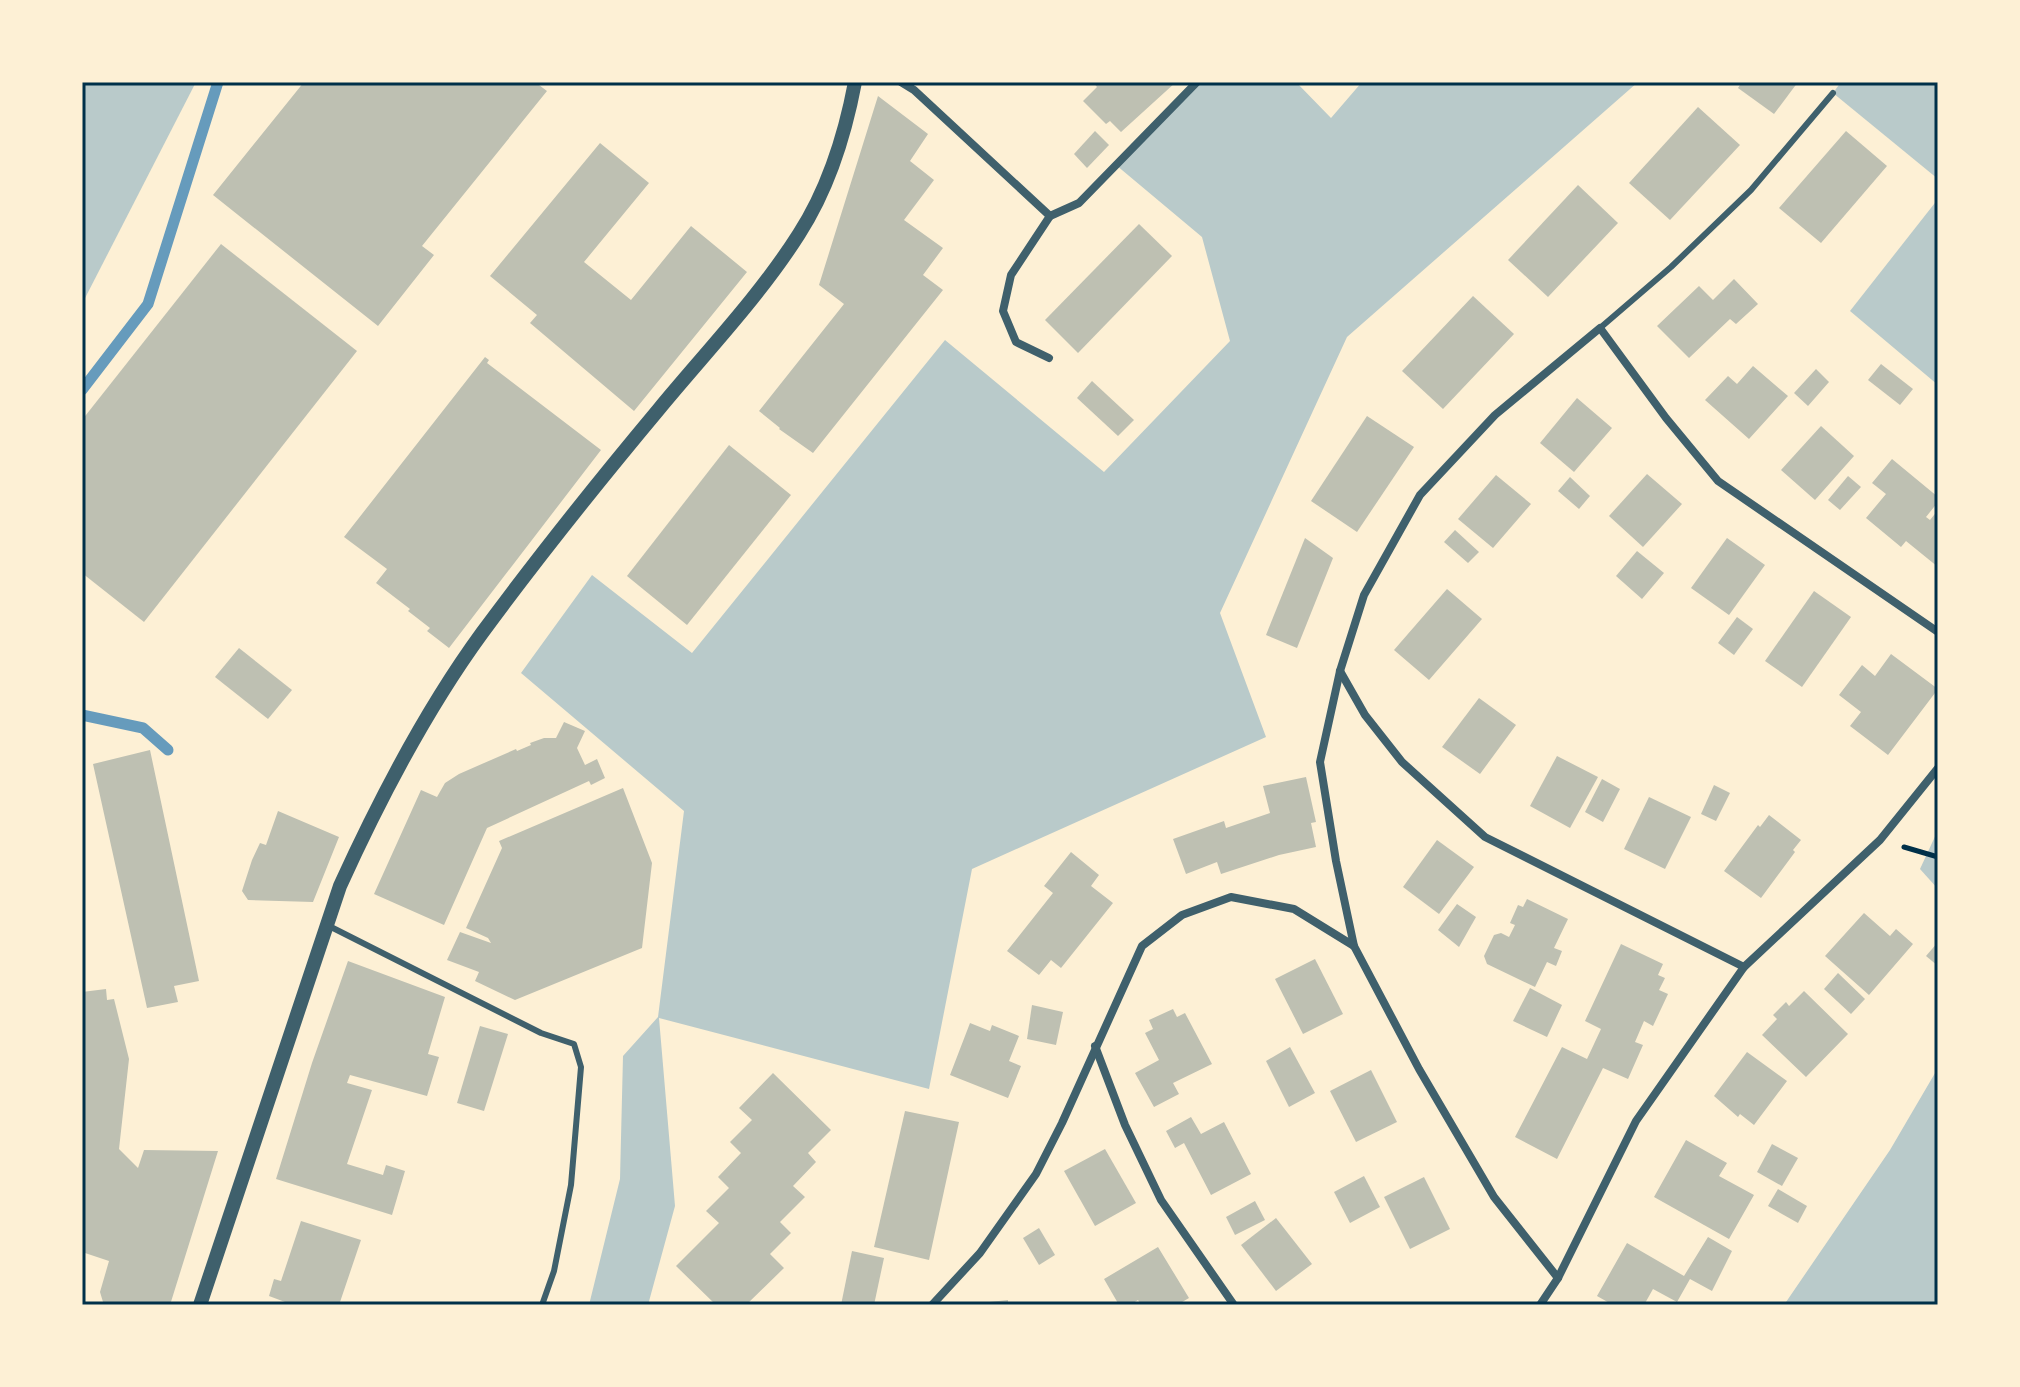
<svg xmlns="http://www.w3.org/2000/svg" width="2020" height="1387" font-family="Merriweather,serif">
<rect width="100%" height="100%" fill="#fdf0d5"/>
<!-- green -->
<g fill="#b9caca">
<polygon points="82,82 196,82 82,304"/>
<polygon points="1197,82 1296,82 1331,118 1362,82 1638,82 1347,337 1220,613 1266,737 972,869 929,1089 659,1018 675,1206 648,1305 589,1305 620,1179 623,1056 658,1017 684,811 521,673 592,575 692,653 945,340 1104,472 1230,341 1202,237 1116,165"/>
<polygon points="1841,82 1938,82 1938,179 1833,93"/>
<polygon points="1938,199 1938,385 1850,311"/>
<polygon points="1938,830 1938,889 1920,869"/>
<polygon points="1938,1068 1938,1305 1784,1305 1890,1150"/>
</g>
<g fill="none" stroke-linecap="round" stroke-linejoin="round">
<!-- stream -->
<g stroke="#669bbc" stroke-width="11">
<polyline points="82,390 148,304 218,82"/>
<polyline points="82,715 143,728 168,750"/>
</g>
</g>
<!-- building -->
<g fill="#bec0b2">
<polygon points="304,82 535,82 547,91 422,246 434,255 378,326 213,195"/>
<polygon points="1093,82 1176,82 1121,132 1110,121 1106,124 1083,101 1097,87"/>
<polygon points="1742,82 1798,82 1774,114 1738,88"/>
<polygon points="878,96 928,134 910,161 934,180 904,220 943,248 923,275 943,290 813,453 779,429 780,428 759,411 844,304 819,285"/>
<polygon points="1698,107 1740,145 1670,220 1629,183"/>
<polygon points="1095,131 1109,145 1087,168 1074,154"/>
<polygon points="1846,131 1887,166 1821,243 1779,208"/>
<polygon points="600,143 649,183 584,262 631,300 691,226 747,272 634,411 530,323 537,315 490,276"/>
<polygon points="1578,185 1618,223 1548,297 1508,260"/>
<polygon points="1139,224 1172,256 1078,353 1045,320"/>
<polygon points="221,244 357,351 144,622 82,573 82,420"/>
<polygon points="1734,279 1758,304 1736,324 1730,319 1689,358 1657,326 1699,286 1713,300"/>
<polygon points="1473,296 1514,334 1443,409 1402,371"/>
<polygon points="485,357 489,360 487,363 601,450 449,648 427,631 430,628 408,611 410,609 376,583 387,569 344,537"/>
<polygon points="1881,364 1913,389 1900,405 1868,380"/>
<polygon points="1753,366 1788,396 1749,439 1705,400 1728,376 1737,384"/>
<polygon points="1816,369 1829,382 1808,406 1794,393"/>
<polygon points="1092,381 1134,420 1118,436 1077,398"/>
<polygon points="1577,398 1612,428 1574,472 1540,443"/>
<polygon points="1367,416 1414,447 1357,532 1311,501"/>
<polygon points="1821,426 1854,456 1815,500 1781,470"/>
<polygon points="729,445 791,495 687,625 627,576"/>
<polygon points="1892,459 1938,497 1938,502 1926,517 1930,520 1938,510 1938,567 1906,541 1901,547 1866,518 1886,494 1872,483"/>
<polygon points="1647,474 1682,504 1643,547 1609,516"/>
<polygon points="1496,475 1531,504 1493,548 1458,519"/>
<polygon points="1848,476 1861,487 1840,510 1828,500"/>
<polygon points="1570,477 1590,496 1579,509 1558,491"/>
<polygon points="1455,530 1479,552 1468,563 1444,542"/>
<polygon points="1305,538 1333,558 1297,648 1266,635"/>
<polygon points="1727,538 1765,565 1729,615 1691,588"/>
<polygon points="1637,551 1664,573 1642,599 1616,576"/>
<polygon points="1447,589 1482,619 1429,680 1394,650"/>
<polygon points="1814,591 1851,617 1802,687 1765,661"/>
<polygon points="1737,617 1753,629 1734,655 1718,643"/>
<polygon points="239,648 292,690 268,719 215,677"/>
<polygon points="1891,654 1938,689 1888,755 1850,726 1861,712 1839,695 1862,665 1875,676"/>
<polygon points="1479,698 1516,725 1480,774 1442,747"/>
<polygon points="564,722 585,731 577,748 585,765 597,759 605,778 591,785 589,781 487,828 444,925 374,894 421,790 437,797 445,783 459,774 516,749 517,751 531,745 530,743 544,738 556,738"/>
<polygon points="150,750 199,981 174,986 178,1002 147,1008 93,764"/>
<polygon points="1557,756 1598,777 1570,828 1530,806"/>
<polygon points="1306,777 1316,822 1311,823 1316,847 1279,855 1221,874 1217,862 1186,874 1173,839 1224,821 1226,828 1270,813 1263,786"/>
<polygon points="1602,779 1620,789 1603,822 1585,812"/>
<polygon points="1714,785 1730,793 1716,821 1701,814"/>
<polygon points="623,788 652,863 642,948 515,1000 475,981 479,972 447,960 460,932 491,943 488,938 466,928 502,848 499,841"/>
<polygon points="1649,797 1691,817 1665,869 1624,849"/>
<polygon points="278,811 339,837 313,902 248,900 242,891 252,860 260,843 266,845"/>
<polygon points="1769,815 1801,840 1793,850 1795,852 1761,898 1724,871 1758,825 1760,827"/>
<polygon points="1437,840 1474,867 1439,914 1403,887"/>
<polygon points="1071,852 1099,875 1091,886 1113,903 1061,968 1051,960 1039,975 1007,951 1053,893 1044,886"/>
<polygon points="1527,899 1568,919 1554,948 1562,951 1556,966 1547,962 1535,987 1487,964 1484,956 1494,935 1501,933 1509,937 1515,925 1510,923 1518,905 1523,907"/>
<polygon points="1457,904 1476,917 1459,947 1438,930"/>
<polygon points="1864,913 1890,936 1896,929 1913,944 1869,995 1825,956"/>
<polygon points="1938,942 1938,966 1926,956"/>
<polygon points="1621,944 1663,964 1658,975 1665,978 1659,990 1668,994 1653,1026 1644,1021 1635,1042 1643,1045 1628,1079 1603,1068 1557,1159 1515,1137 1562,1047 1587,1059 1601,1029 1585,1021"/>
<polygon points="1315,959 1343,1014 1303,1034 1275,979"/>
<polygon points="348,961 445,997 428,1054 439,1057 427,1096 350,1075 347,1083 372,1090 347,1164 383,1175 386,1165 405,1171 392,1215 276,1179 312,1063"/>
<polygon points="1838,973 1865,999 1851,1014 1824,989"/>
<polygon points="1530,988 1562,1005 1547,1037 1513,1021"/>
<polygon points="106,989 107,1000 114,999 129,1059 119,1149 138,1168 144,1150 218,1151 170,1305 112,1305 103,1302 100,1292 109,1261 82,1252 82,992"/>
<polygon points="1804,991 1848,1034 1806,1077 1762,1035 1777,1019 1773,1015 1786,1002 1789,1006"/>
<polygon points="1032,1005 1063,1012 1056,1045 1027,1039"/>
<polygon points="1173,1009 1177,1017 1185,1013 1212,1064 1173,1083 1179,1094 1154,1107 1135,1073 1159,1060 1145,1033 1153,1029 1149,1020"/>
<polygon points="970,1023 990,1031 992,1025 1019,1036 1009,1061 1021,1066 1008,1098 950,1075"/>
<polygon points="480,1026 508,1034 484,1111 457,1103"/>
<polygon points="1290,1047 1315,1093 1289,1107 1266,1061"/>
<polygon points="1747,1052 1787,1081 1754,1125 1740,1114 1738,1117 1714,1096"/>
<polygon points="1371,1070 1397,1122 1356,1142 1330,1091"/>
<polygon points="773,1073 831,1130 808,1153 816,1162 793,1186 805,1197 780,1222 791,1233 770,1254 784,1268 746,1305 716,1305 676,1266 719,1223 706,1211 729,1188 718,1177 741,1153 730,1142 752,1120 739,1108"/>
<polygon points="905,1111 959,1122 929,1260 874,1247"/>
<polygon points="1191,1117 1201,1134 1224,1122 1251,1174 1211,1195 1184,1143 1175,1148 1166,1131"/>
<polygon points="1686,1140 1727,1163 1719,1176 1754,1195 1729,1239 1654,1197"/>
<polygon points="1772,1144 1798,1158 1782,1186 1757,1172"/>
<polygon points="1105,1149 1136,1203 1095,1226 1064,1171"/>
<polygon points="1364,1176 1380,1207 1350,1223 1334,1192"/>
<polygon points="1424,1177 1450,1229 1410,1249 1384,1197"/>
<polygon points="1778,1189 1807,1206 1798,1223 1768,1206"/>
<polygon points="1255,1201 1265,1220 1235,1235 1226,1217"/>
<polygon points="1276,1218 1312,1264 1276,1291 1241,1245"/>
<polygon points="301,1221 361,1240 339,1305 293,1305 269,1296 274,1279 281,1281"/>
<polygon points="1039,1228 1055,1255 1039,1265 1023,1238"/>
<polygon points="1708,1237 1732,1251 1712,1291 1690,1279 1677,1302 1653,1289 1644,1305 1613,1305 1597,1296 1627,1243 1684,1276"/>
<polygon points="1158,1247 1189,1298 1177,1305 1141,1305 1138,1300 1130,1305 1119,1305 1104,1279"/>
<polygon points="852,1251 884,1258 874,1305 841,1305"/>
<polygon points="1008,1300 1008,1305 980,1305 980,1303"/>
</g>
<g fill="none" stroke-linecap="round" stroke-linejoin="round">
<!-- path -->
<polyline stroke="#003049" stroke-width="5" points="1904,847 1938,857"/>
<!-- service -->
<g stroke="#3f606c" stroke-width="6">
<polyline points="1600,328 1671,267 1751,190 1833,93"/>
<polyline points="327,925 541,1033 574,1044 581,1067 571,1185 554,1271 542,1305"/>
</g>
<!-- minor -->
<g stroke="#3f606c" stroke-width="8">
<polyline points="901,82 914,90 1050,216 1011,275 1003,311 1016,342 1049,358"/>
<polyline points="1050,216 1079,203 1197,82"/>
<polyline points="1340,671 1365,715 1402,762 1485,837 1744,967"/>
<polyline points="1354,946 1336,861 1320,762 1340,671 1364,595 1420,495 1495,415 1600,328 1666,418 1718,481 1938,632"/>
<polyline points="1095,1046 1125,1125 1161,1200 1234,1305"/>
<polyline points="932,1305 980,1253 1036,1174 1062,1123 1142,946 1182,915 1231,897 1294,909 1354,946 1419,1069 1494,1197 1558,1278"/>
<polyline points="1540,1305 1558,1278 1636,1121 1744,967 1880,840 1938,768"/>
</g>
<!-- tertiary -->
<path stroke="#3f606c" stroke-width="14" d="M200,1305L340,886C380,798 425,711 482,633C538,557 598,482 659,409C706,352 759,297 799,234C828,189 845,135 855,82"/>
</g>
<!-- border -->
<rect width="2020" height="1387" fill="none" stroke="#fdf0d5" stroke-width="168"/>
<rect x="84" y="84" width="1852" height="1219" fill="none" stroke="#003049" stroke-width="3"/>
</svg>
